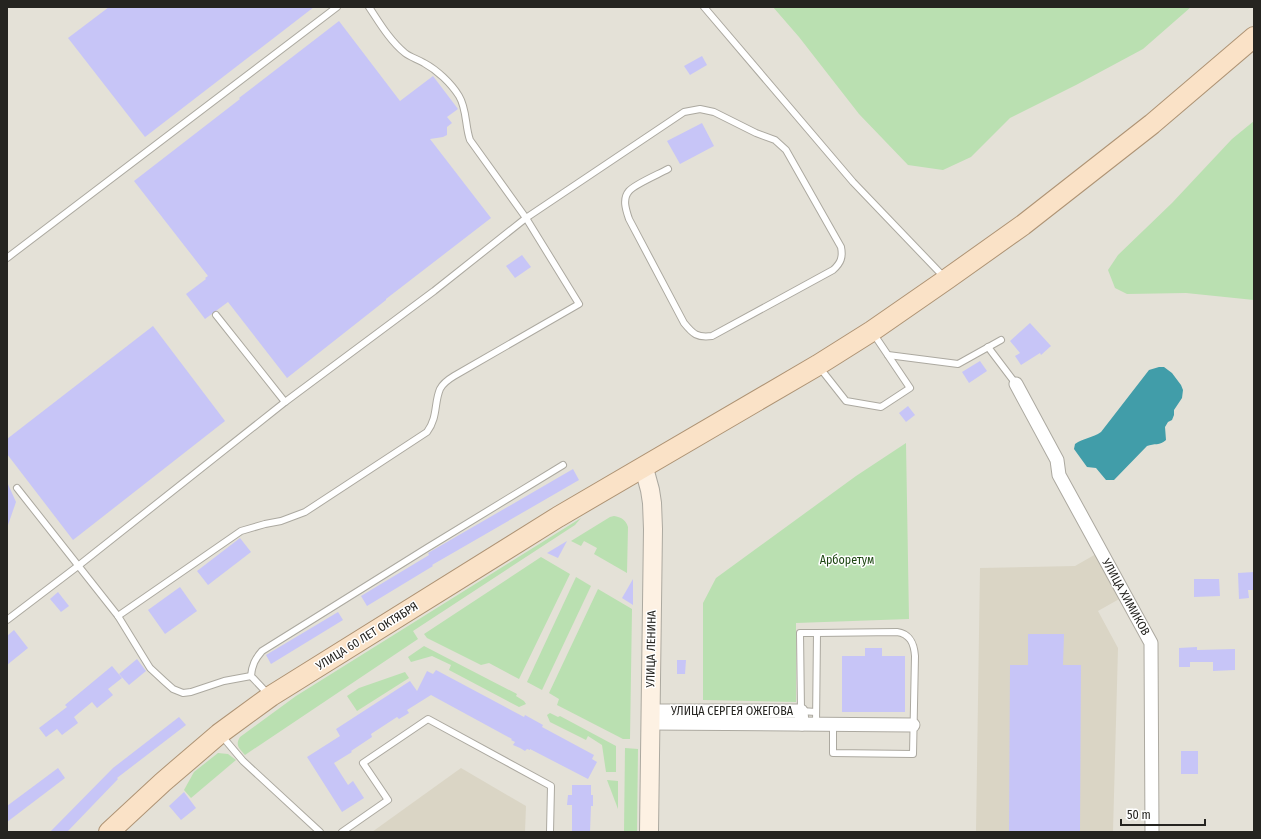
<svg xmlns="http://www.w3.org/2000/svg" width="1261" height="839" font-family="'Fira Sans Condensed',sans-serif">
<rect width="100%" height="100%" fill="#e4e1d7"/>
<!-- built -->
<g fill="#dad5c5">
<polygon points="1096,554 1121,598 1098,611 1118,648 1113,832 976,832 980,568 1075,566"/>
<polygon points="461,768 526,806 525,832 372,832"/>
</g>
<!-- green -->
<g fill="#bae0b1">
<polygon points="773,7 1191,7 1143,49 1076,85 1010,118 971,157 943,170 908,165 859,114 799,37"/>
<polygon points="1254,121 1254,300 1186,293 1127,294 1115,288 1108,270 1118,255 1172,203 1232,139"/>
<polygon points="906,443 909,619 796,623 796,702 703,700 703,603 716,578 856,476"/>
<path d="M614,516C621,517 626,520 628,527L627,573L594,554L597,548L584,541L581,546L571,541L610,517Z"/>
<path d="M581,518L575,525L413,631L418,639L245,755C239,748 235,745 240,737L296,696Z"/>
<polygon points="541,557 570,574 519,679 489,663 481,665 427,638 424,634"/>
<polygon points="576,577 591,586 542,690 527,682"/>
<polygon points="598,589 632,609 630,739 623,739 557,705 559,699 549,693"/>
<polygon points="424,646 517,694 516,696 524,701 526,704 519,707 449,670 451,665 432,656 411,662 408,657"/>
<polygon points="405,672 409,678 357,711 347,696 359,688"/>
<polygon points="550,713 558,717 560,716 616,746 616,772 606,772 602,745 588,736 586,740 550,722 547,715"/>
<polygon points="625,748 638,749 637,832 624,832"/>
<polygon points="218,753 228,754 236,760 191,798 184,790 194,772"/>
<polygon points="607,780 618,781 618,809"/>
</g>
<!-- water -->
<path fill="#419da9" d="M1159,367H1164L1172,373L1181,385L1183,390L1182,398L1174,410V415L1172,420L1168,422L1165,427L1166,440C1160,446 1154,443 1147,446L1114,480H1106L1096,468L1087,467L1074,449L1075,444C1083,438 1093,438 1101,432L1149,370Z"/>
<!-- building -->
<g fill="#c7c5f7">
<polygon points="109,7 314,7 145,137 68,38"/>
<polygon points="339,21 400,101 433,76 458,109 447,117 452,123 447,127 447,135 443,137 430,139 491,218 386,299 386,300 287,378 228,302 205,319 186,294 206,279 205,278 208,276 134,181 240,99 239,98"/>
<polygon points="702,56 707,65 690,75 684,66"/>
<polygon points="702,123 714,146 680,164 667,141"/>
<polygon points="522,255 531,267 515,278 506,266"/>
<polygon points="1030,323 1051,346 1041,355 1040,353 1021,365 1015,356 1020,353 1010,341"/>
<polygon points="153,326 225,421 73,540 7,454 7,439"/>
<polygon points="980,361 987,371 969,383 962,372"/>
<polygon points="908,406 915,415 906,422 899,413"/>
<polygon points="573,469 579,480 432,565 433,566 367,606 361,596 429,555 428,553"/>
<polygon points="7,482 16,502 8,525 7,525"/>
<polygon points="240,538 251,552 208,585 197,571"/>
<polygon points="567,541 558,558 547,553"/>
<polygon points="1254,572 1254,590 1248,590 1249,598 1239,599 1238,573"/>
<polygon points="633,579 633,605 622,598"/>
<polygon points="1194,579 1219,579 1220,596 1194,597"/>
<polygon points="180,587 197,611 165,634 148,610"/>
<polygon points="58,592 69,606 61,612 50,599"/>
<polygon points="338,612 343,620 271,664 266,655"/>
<polygon points="14,630 28,648 7,665 7,636"/>
<polygon points="1028,634 1064,634 1063,665 1081,665 1080,832 1009,832 1010,665 1028,665"/>
<polygon points="1197,647 1197,650 1235,649 1235,670 1213,671 1213,662 1190,662 1190,667 1179,667 1179,648"/>
<polygon points="865,648 882,648 882,656 905,656 905,712 842,712 842,656 865,656"/>
<polygon points="137,659 146,671 129,685 119,674"/>
<polygon points="677,660 686,660 685,674 677,674"/>
<polygon points="112,666 122,678 108,689 113,695 97,708 92,702 74,717 78,723 62,735 57,729 46,737 39,728 67,707 65,705"/>
<polygon points="436,670 524,717 525,715 543,725 542,727 594,755 592,759 597,762 588,779 530,749 530,750 527,749 525,751 520,748 513,745 515,742 511,740 512,739 431,695 407,710 409,713 399,719 397,717 371,734 372,737 351,751 352,752 334,763 348,785 353,781 364,798 342,812 307,757 340,736 336,729 410,681 417,691 427,671 433,674"/>
<polygon points="179,717 186,725 117,778 118,779 67,832 50,832 113,768"/>
<rect x="1181" y="751" width="17" height="23"/>
<polygon points="58,768 65,778 7,822 7,806"/>
<polygon points="572,785 591,785 591,795 593,795 593,806 591,806 590,832 572,832 572,805 567,805 568,795 572,795"/>
<polygon points="184,792 196,808 181,820 169,806"/>
</g>
<g fill="none" stroke-linecap="round" stroke-linejoin="round">
<defs>
<g id="service">
<polyline points="704,7 853,182 944,277"/>
<polyline points="7,258 337,7"/>
<polyline points="216,315 285,402"/>
<polyline points="988,347 1016,384"/>
<polyline points="888,355 958,364 1001,340"/>
<polyline points="820,368 846,401 881,407 910,388 873,333"/>
<polyline points="17,488 118,616 150,668 164,681 173,689 183,693 191,692 224,681 251,676"/>
<path d="M118,616L241,531L265,524L281,521L305,512L427,432C438,417 434,403 440,389C443,383 449,379 454,376L579,304L526,218L470,140C465,126 467,109 459,96C451,83 437,70 424,63C417,59 410,57 405,53C390,41 379,22 369,7"/>
<path d="M7,620L78,566L285,402L434,291L526,218L684,112L700,109L714,112L756,133L775,140L786,150L841,247C843,257 841,263 833,270L712,336C697,338 693,334 684,323L629,219C626,210 622,199 629,191C635,184 659,174 668,169"/>
<path d="M268,694L251,676C252,665 255,659 262,651L427,548L563,465"/>
<polyline points="816,712 801,711 800,633 817,633"/>
<path d="M816,724L817,633L897,632C910,634 914,643 915,656L913,754L833,753V724"/>
<polyline points="221,735 243,761 320,832"/>
<polyline points="342,832 388,800 363,763 428,719 551,786 550,832"/>
</g>
<g id="minor">
<polyline points="1016,384 1057,460 1059,475 1151,643 1152,832"/>
<polyline points="650,711 801,711 802,724"/>
<polyline points="650,723 913,725"/>
</g>
<polyline id="secondary" points="644,468 650,490 652,503 653,529 649,832"/>
<polyline id="primary" points="109,832 163,782 219,734 271,696 558,517 818,365 872,331 947,279 1023,225 1152,124 1254,37"/>
</defs>
<!-- service casing -->
<use href="#service" stroke="#aca9a0" stroke-width="8"/>
<!-- minor casing -->
<use href="#minor" stroke="#aca9a0" stroke-width="15"/>
<!-- secondary casing -->
<use href="#secondary" stroke="#aca9a0" stroke-width="20"/>
<!-- primary casing -->
<use href="#primary" stroke="#ae9374" stroke-width="22"/>
<!-- service -->
<use href="#service" stroke="#fff" stroke-width="6"/>
<!-- minor -->
<use href="#minor" stroke="#fff" stroke-width="13"/>
<!-- secondary -->
<use href="#secondary" stroke="#fdf1e3" stroke-width="18"/>
<!-- primary -->
<use href="#primary" stroke="#fae2c7" stroke-width="20"/>
</g>
<g text-anchor="middle" stroke-width="3" stroke-linejoin="round" paint-order="stroke">
<!-- park labels -->
<g font-size="12" fill="#1d4712" stroke="#fff">
<text x="847" y="564">Арборетум</text>
</g>
<!-- street labels -->
<g font-size="12" fill="#252420" stroke="#fff">
<text transform="translate(1126 597) rotate(61)" y="4">УЛИЦА ХИМИКОВ</text>
<text transform="translate(367 636) rotate(-32)" y="4">УЛИЦА 60 ЛЕТ ОКТЯБРЯ</text>
<text transform="translate(651 649) rotate(-89)" y="4">УЛИЦА ЛЕНИНА</text>
<text x="732" y="715">УЛИЦА СЕРГЕЯ ОЖЕГОВА</text>
</g>
</g>
<!-- border -->
<rect width="1261" height="839" fill="none" stroke="#252420" stroke-width="16"/>
<!-- scale -->
<path d="M1121 819v6h84v-6" fill="none" stroke="#252420" stroke-width="2"/>
<text x="1127" y="819" font-size="12" fill="#252420" stroke="#ffffff" stroke-width="3" paint-order="stroke">50 m</text>
</svg>
